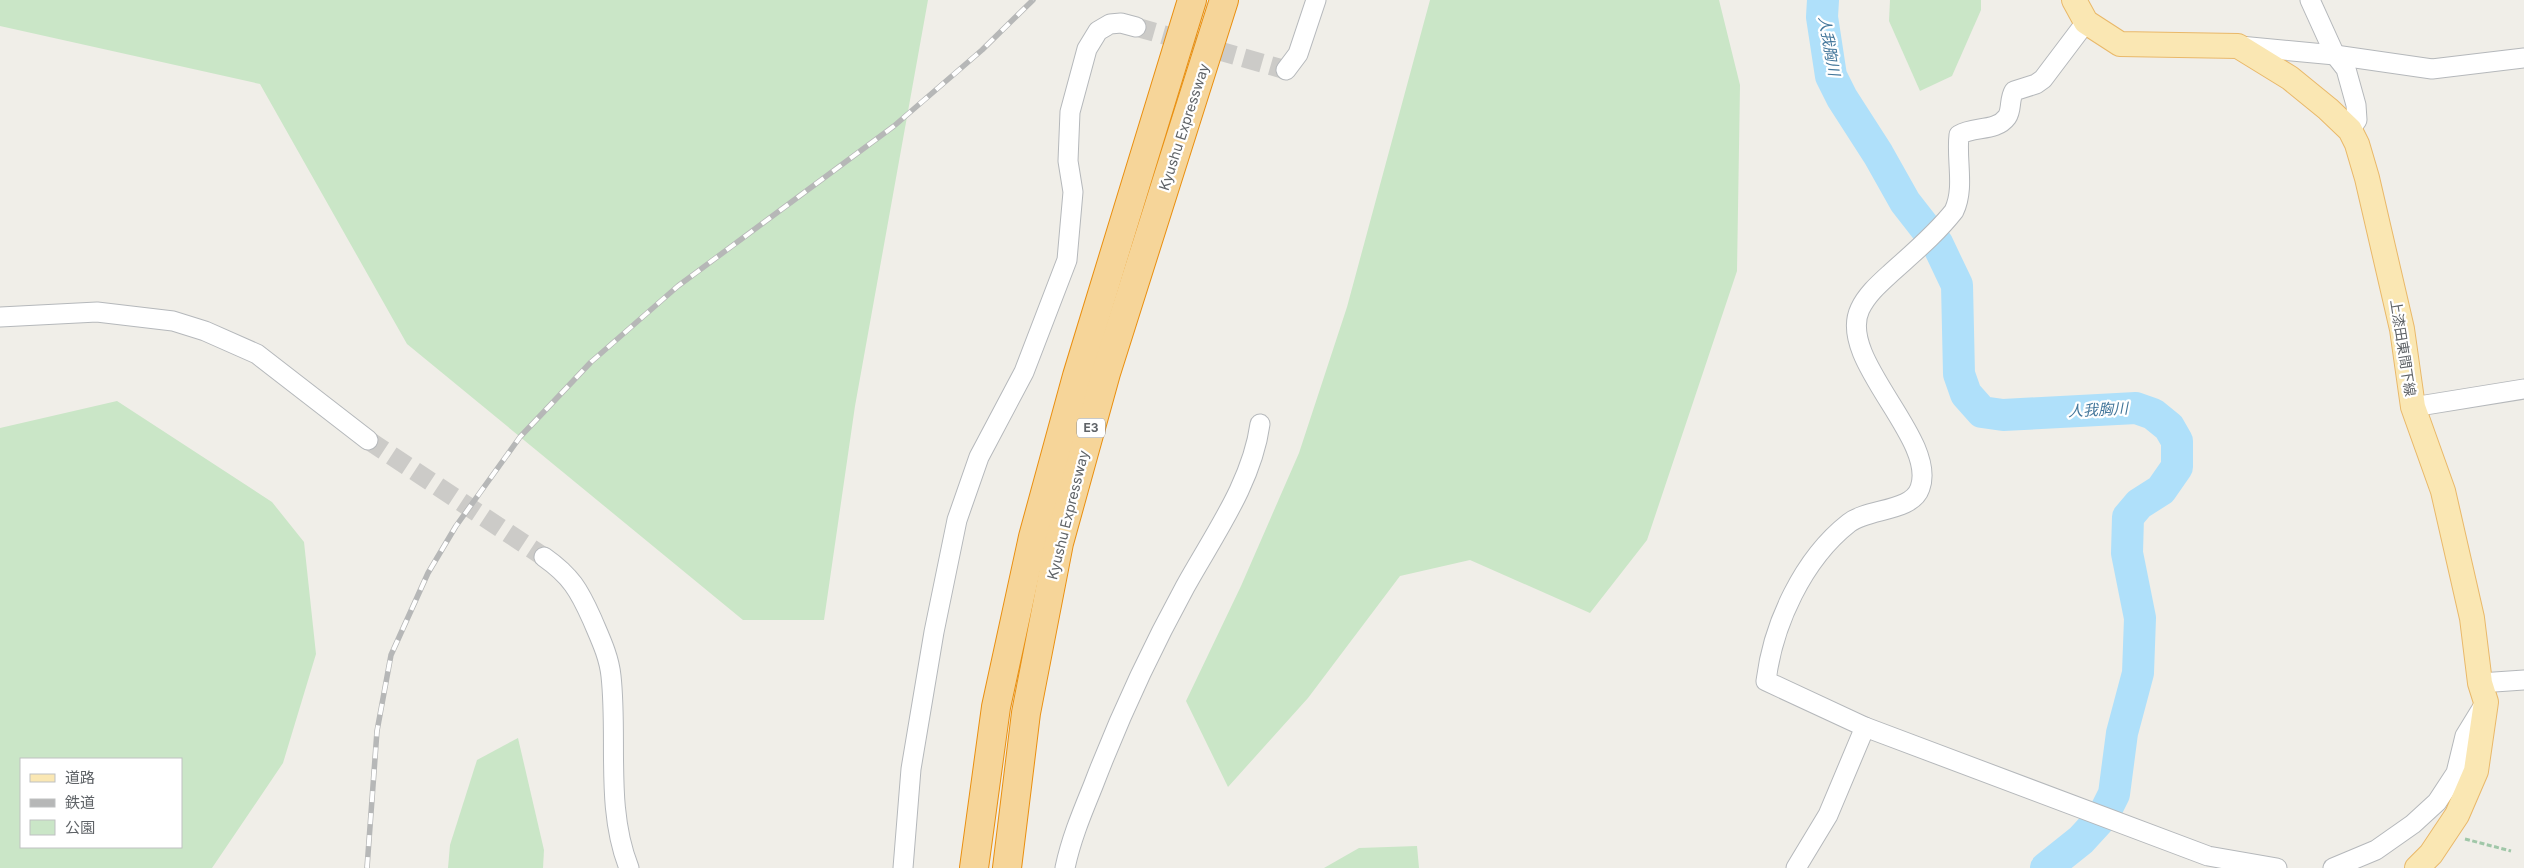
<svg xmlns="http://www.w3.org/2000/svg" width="2524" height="868" font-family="Inter,'Noto Sans JP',sans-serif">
<rect width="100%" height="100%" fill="#f0eee8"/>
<!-- green -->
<g fill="#cae6c7" fill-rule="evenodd">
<polygon points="0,0 928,0 855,406 824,620 743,620 407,344 260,84 0,26"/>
<polygon points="1430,0 1719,0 1740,85 1737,271 1647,540 1590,613 1470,560 1400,576 1308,698 1228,787 1186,701 1241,586 1299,453 1347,307"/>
<polygon points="1890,0 1981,0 1981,10 1952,76 1920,91 1889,21"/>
<path d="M117,401L272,502L304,542L316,654L283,763L212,868H0V428ZM21,759H181V847H21Z"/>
<polygon points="518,738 544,850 543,868 448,868 450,845 477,760"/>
<polygon points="1417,846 1419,868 1324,868 1359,848"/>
</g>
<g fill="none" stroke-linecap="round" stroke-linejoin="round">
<!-- river -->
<polyline stroke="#afe0fa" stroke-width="32" points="1823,0 1822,17 1831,76 1842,98 1878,154 1905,202 1937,243 1957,285 1959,374 1966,394 1982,412 2003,415 2136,408 2153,414 2169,427 2177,441 2177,467 2161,490 2139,504 2128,517 2127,553 2140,618 2138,673 2122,733 2114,794 2103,816 2081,840 2046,868"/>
<!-- minor-tunnel -->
<g stroke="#cccbc8" stroke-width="19" stroke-dasharray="19 9" stroke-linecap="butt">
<polyline points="1136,27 1286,70"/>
<polyline points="368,440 544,557"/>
</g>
<defs>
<g id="minor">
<polyline points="2310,0 2335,55 2346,69 2356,105 2357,120 2350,130"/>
<polyline points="2240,46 2335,55 2432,69 2524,58"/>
<polyline points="1286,70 1298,54 1316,0"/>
<polyline points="0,317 97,312 173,321 205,331 257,354 368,440"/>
<polyline points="2413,407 2524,389"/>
<path d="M544,557C571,576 579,590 592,619C600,638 609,656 611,676C618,739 605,808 629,868"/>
<polyline points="2480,683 2524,680"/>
<path d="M1865,727L1766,681C1773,624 1803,559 1849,523C1868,508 1912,512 1920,488C1938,439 1836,359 1860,309C1867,294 1880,283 1892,272C1913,253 1936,234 1954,211C1965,188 1956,160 1959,135C1974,126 1996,132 2007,117C2012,110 2009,99 2014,91L2036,84L2043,79L2086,22"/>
<polyline points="903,868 911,769 934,632 957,520 979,457 1024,372 1067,260 1073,192 1068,161 1070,112 1087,49 1098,31 1110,24 1121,23 1136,27"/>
<path d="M1065,868C1071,839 1082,813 1093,786C1119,718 1150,651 1185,587C1213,536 1252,483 1260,424"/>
<polyline points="1796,868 1828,815 1865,727 2208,856 2277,868"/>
<polyline points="2333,868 2376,850 2413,824 2437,802 2456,773 2465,736 2484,705"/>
</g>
<polyline id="major" points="2074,0 2086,22 2120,44 2238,46 2290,78 2328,109 2350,130 2357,144 2367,178 2402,329 2413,407 2443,491 2472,618 2480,683 2486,702 2476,771 2457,815 2431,854 2417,868"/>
<g id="highway">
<polyline points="974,868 996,707 1033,537 1077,376 1192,0"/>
<polyline points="1007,868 1026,713 1059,543 1106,373 1224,0"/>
</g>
</defs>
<!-- minor casing -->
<use href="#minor" stroke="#b5b8bb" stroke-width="21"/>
<!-- major casing -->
<use href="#major" stroke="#e9b869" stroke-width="26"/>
<!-- highway casing -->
<use href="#highway" stroke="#e98f10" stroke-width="30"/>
<!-- path -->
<polyline stroke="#a0c7a8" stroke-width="3" stroke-dasharray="5 2.5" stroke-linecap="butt" points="2465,839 2511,851"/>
<!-- minor -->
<use href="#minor" stroke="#fff" stroke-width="19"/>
<!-- major -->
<use href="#major" stroke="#fae7b3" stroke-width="24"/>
<!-- highway -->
<use href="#highway" stroke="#f6d599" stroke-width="28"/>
<defs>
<polyline id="rail" points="367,868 377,731 391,655 428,573 456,526 520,437 591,362 678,286 894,126 982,50 1033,0"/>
</defs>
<!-- rail casing -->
<use href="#rail" stroke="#b6b7b7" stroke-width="5.5"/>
<!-- rail -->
<use href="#rail" stroke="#fff" stroke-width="4" stroke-dasharray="11" stroke-linecap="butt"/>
</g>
<g text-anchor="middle" stroke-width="4.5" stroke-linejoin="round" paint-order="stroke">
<!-- shield labels -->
<rect fill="#fff" stroke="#8f9295" stroke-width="1" x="1077" y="418.5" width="28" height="19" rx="4"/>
<g font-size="12" font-weight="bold" fill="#5f6367">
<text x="1091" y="432">E3</text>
</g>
<!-- street labels -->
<g font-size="14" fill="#5f6367" stroke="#fff">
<text transform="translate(1184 127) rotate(-72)" y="5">Kyushu Expressway</text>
<text transform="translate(2403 348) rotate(81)" y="5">上漆田東間下線</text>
<text transform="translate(1068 515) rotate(-76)" y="5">Kyushu Expressway</text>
</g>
<!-- water labels -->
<g font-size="15" font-style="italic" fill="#44779b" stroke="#fff">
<text transform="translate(1829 46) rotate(80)" y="5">人我胸川</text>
<text transform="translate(2098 410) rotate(-3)" y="5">人我胸川</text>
</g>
</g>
<!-- legend -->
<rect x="20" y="758" width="162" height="90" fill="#ffffff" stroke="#bfc1c2"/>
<rect x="30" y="774" width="25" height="8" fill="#fae7b3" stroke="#bfc1c2"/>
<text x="65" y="783" font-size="15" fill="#5f6367">道路</text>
<rect x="30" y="799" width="25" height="8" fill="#b6b7b7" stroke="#bfc1c2"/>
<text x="65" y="808" font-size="15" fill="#5f6367">鉄道</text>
<rect x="30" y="820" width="25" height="15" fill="#cae6c7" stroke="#bfc1c2"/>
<text x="65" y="833" font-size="15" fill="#5f6367">公園</text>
</svg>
